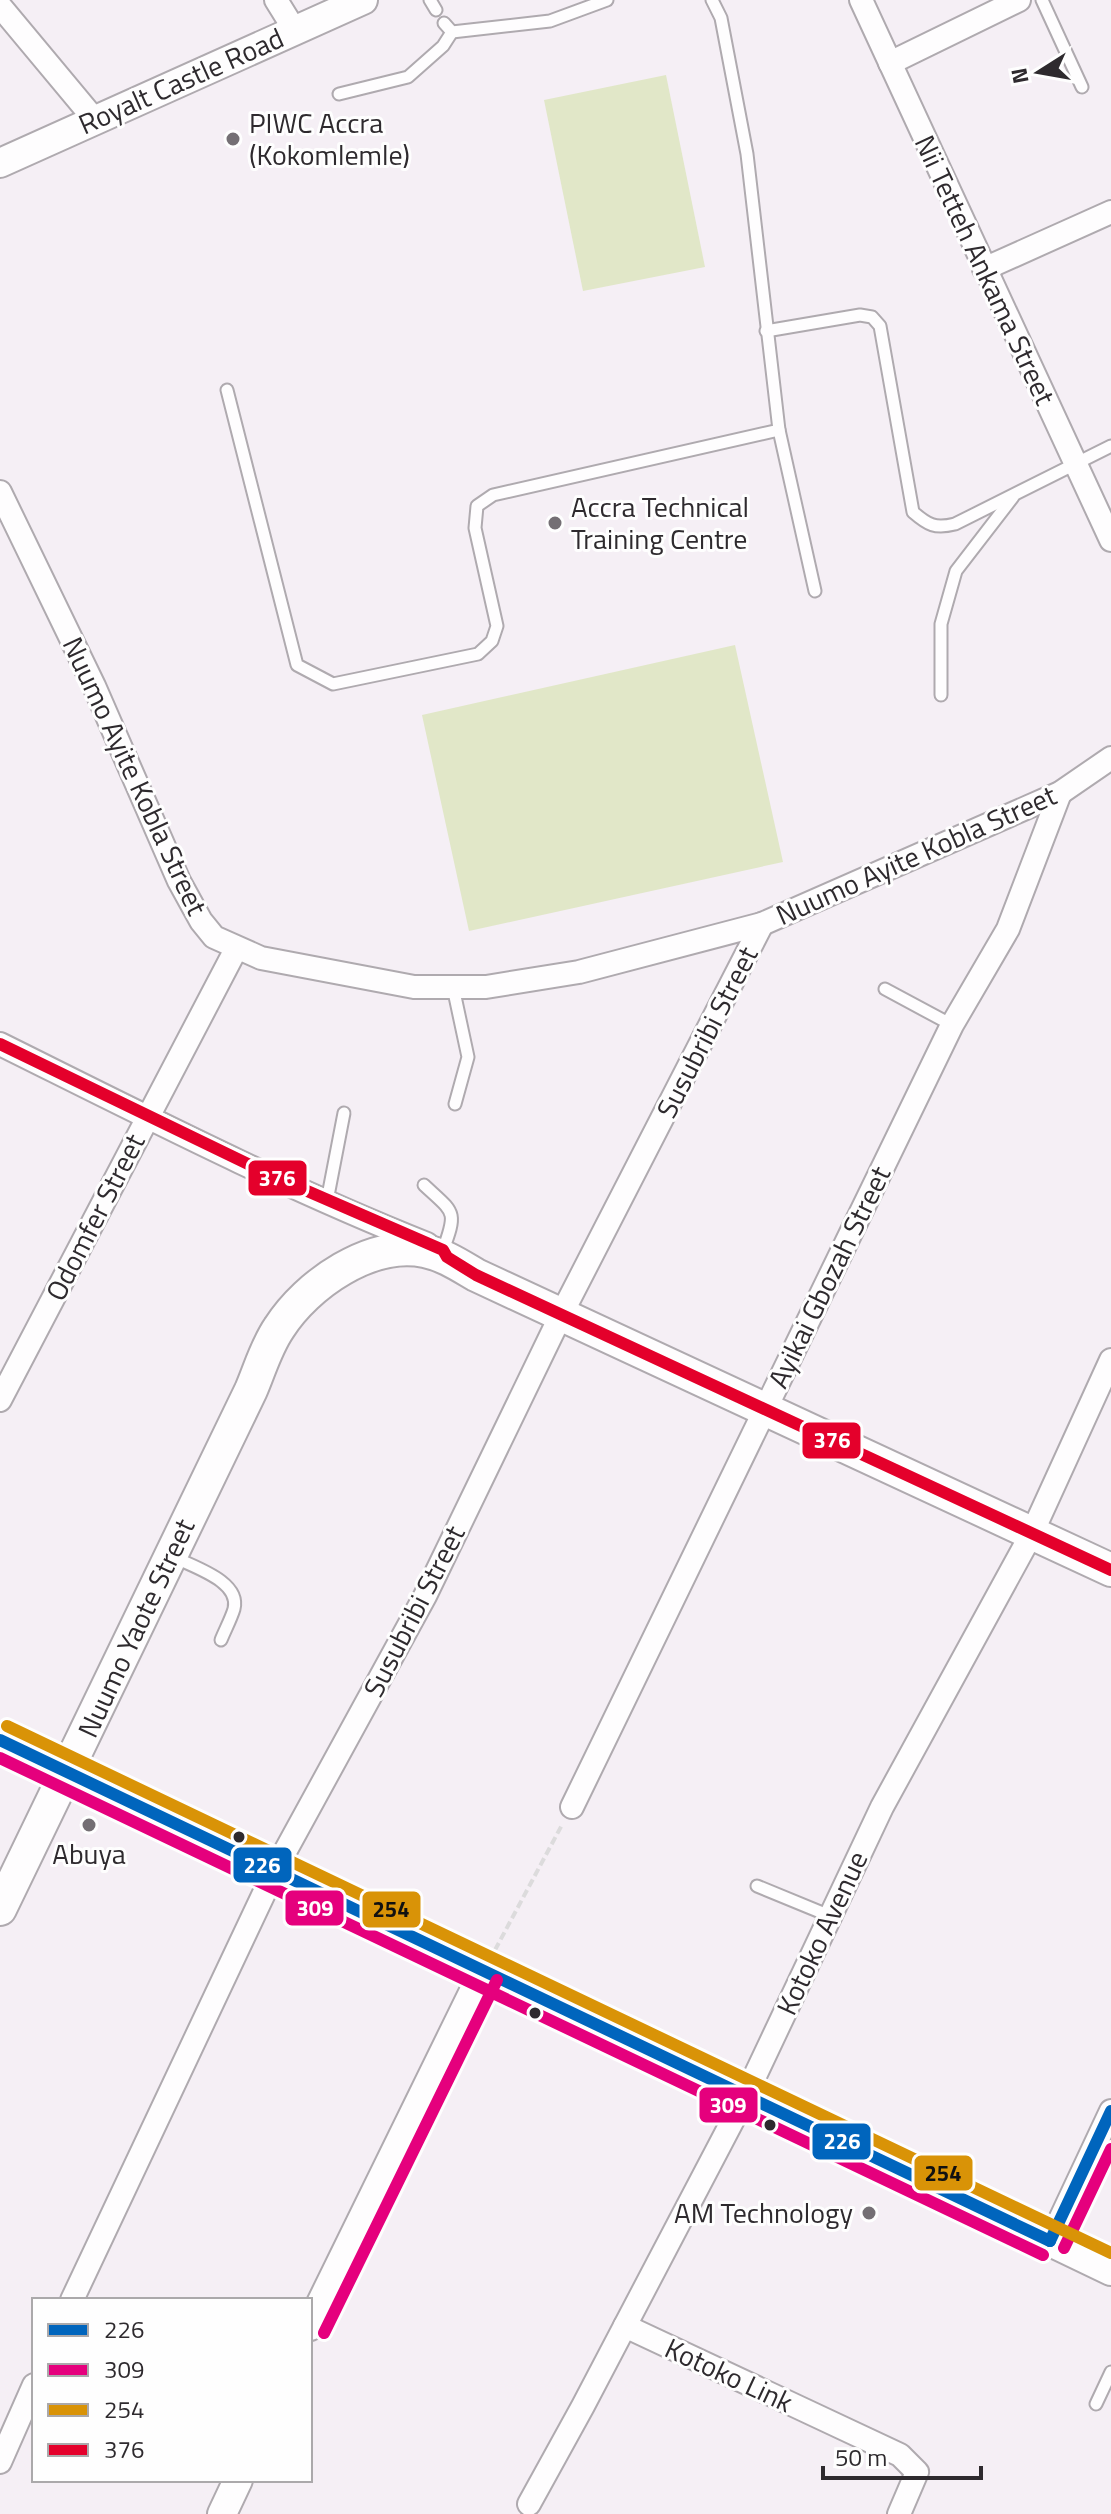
<svg xmlns="http://www.w3.org/2000/svg" width="1111" height="2514" font-family="'Titillium Web',sans-serif">
<rect width="100%" height="100%" fill="#f5eff5"/>
<!-- green -->
<g fill="#e1e7c8">
<polygon points="666,75 705,267 583,291 544,100"/>
<polygon points="735,645 783,862 469,931 422,715"/>
</g>
<g fill="none" stroke-linecap="round" stroke-linejoin="round">
<defs>
<g id="service">
<polyline points="430,0 436,10"/>
<polyline points="1042,0 1082,87"/>
<polyline points="444,23 452,32 550,21 607,0"/>
<polyline points="339,94 408,77 443,46 452,32"/>
<path d="M766,331L860,315L872,317L880,326L913,512C928,525 935,529 955,524L1111,446"/>
<polyline points="227,390 297,665 333,684 478,654 492,641 497,626 475,528 477,506 493,495 779,430 747,154 721,18 712,0"/>
<polyline points="779,430 815,591"/>
<polyline points="941,695 941,624 956,571 1013,497"/>
<polyline points="453,987 468,1057 455,1104"/>
<polyline points="885,989 952,1025"/>
<path d="M424,1185C454,1213 458,1210 443,1250"/>
<polyline points="327,1201 344,1113"/>
<path d="M174,1557C193,1567 241,1581 234,1609C231,1619 225,1630 221,1640"/>
<polyline points="757,1886 830,1916"/>
<polyline points="1096,2404 1111,2372"/>
</g>
<g id="minor">
<polyline points="276,0 294,29"/>
<polyline points="861,0 1111,540"/>
<polyline points="0,6 95,120"/>
<polyline points="890,63 1019,0"/>
<polyline points="984,269 1111,212"/>
<polyline points="0,492 94,686 179,881 201,921 214,937 261,958 414,987 486,987 579,972 762,924 1060,793 1111,758"/>
<path d="M0,1044C141,1114 281,1186 427,1244"/>
<polyline points="0,1400 236,949"/>
<polyline points="572,1807 952,1025 1008,929 1060,793"/>
<polyline points="1050,2241 1111,2111"/>
<polyline points="72,2300 275,1870 425,1596 561,1315 762,924"/>
<polyline points="625,2326 900,2455 917,2472 899,2514"/>
<polyline points="0,2462 34,2385"/>
<polyline points="529,2504 583,2406 745,2097 882,1807 1032,1533 1111,1360"/>
</g>
<g id="tertiary">
<polyline points="0,163 363,0"/>
<polyline points="0,1740 1111,2271"/>
<polyline points="310,2326 483,1973"/>
<polyline points="222,2514 238,2480"/>
</g>
<path id="secondary" d="M0,1909L251,1390C260,1369 266,1347 279,1328C307,1284 371,1240 425,1251C444,1255 459,1265 476,1275L1111,1570"/>
</defs>
<!-- service casing -->
<use href="#service" stroke="#afaaaf" stroke-width="15"/>
<!-- minor casing -->
<use href="#minor" stroke="#afaaaf" stroke-width="26"/>
<!-- tertiary casing -->
<use href="#tertiary" stroke="#afaaaf" stroke-width="32"/>
<!-- secondary casing -->
<use href="#secondary" stroke="#afaaaf" stroke-width="36"/>
<!-- path -->
<polyline stroke="#dcdbdc" stroke-width="4" stroke-dasharray="8 4" stroke-linecap="butt" points="495,1950 563,1823"/>
<!-- service -->
<use href="#service" stroke="#fefdfe" stroke-width="11"/>
<!-- minor -->
<use href="#minor" stroke="#fefdfe" stroke-width="22"/>
<!-- tertiary -->
<use href="#tertiary" stroke="#fefdfe" stroke-width="28"/>
<!-- secondary -->
<use href="#secondary" stroke="#fefdfe" stroke-width="32"/>
<defs>
<g id="bus-1">
<polyline points="0,1740 1050,2241"/>
<polyline points="1050,2241 1111,2111"/>
</g>
<g id="bus-2">
<polyline points="0,1758 1043,2255"/>
<polyline points="1064,2248 1111,2149"/>
<polyline points="324,2333 497,1980"/>
</g>
<polyline id="bus-3" points="7,1726 1111,2253"/>
<polyline id="bus-4" points="0,1044 275,1177 443,1250 447,1257 476,1275 1111,1570"/>
</defs>
<!-- bus-1 casing -->
<use href="#bus-1" stroke="#fefefe" stroke-width="18"/>
<!-- bus-2 casing -->
<use href="#bus-2" stroke="#fefefe" stroke-width="18"/>
<!-- bus-3 casing -->
<use href="#bus-3" stroke="#fefefe" stroke-width="18"/>
<!-- bus-4 casing -->
<use href="#bus-4" stroke="#fefefe" stroke-width="18"/>
<!-- bus-1 -->
<use href="#bus-1" stroke="#0065bd" stroke-width="12"/>
<!-- bus-2 -->
<use href="#bus-2" stroke="#e5007d" stroke-width="12"/>
<!-- bus-3 -->
<use href="#bus-3" stroke="#d99307" stroke-width="12"/>
<!-- bus-4 -->
<use href="#bus-4" stroke="#e4002b" stroke-width="12"/>
</g>
<!-- markers -->
<g fill="#746f74" stroke="#fefefe" stroke-width="3">
<circle cx="233" cy="139" r="8"/>
<circle cx="555" cy="523" r="8"/>
<circle cx="89" cy="1825" r="8"/>
<circle cx="869" cy="2213" r="8"/>
</g>
<g fill="#2e2a2e" stroke="#fefefe" stroke-width="3">
<circle cx="239" cy="1837" r="7"/>
<circle cx="535" cy="2013" r="7"/>
<circle cx="770" cy="2125" r="7"/>
</g>
<g text-anchor="middle" stroke-width="6" stroke-linejoin="round" paint-order="stroke">
<!-- street labels -->
<g font-size="28" fill="#2e2a2e" stroke="#fefefe">
<text transform="translate(181 81) rotate(-24)" y="10">Royalt Castle Road</text>
<text transform="translate(985 270) rotate(65)" y="10">Nii Tetteh Ankama Street</text>
<text transform="translate(135 776) rotate(65)" y="10">Nuumo Ayite Kobla Street</text>
<text transform="translate(916 855) rotate(-24)" y="10">Nuumo Ayite Kobla Street</text>
<text transform="translate(707 1032) rotate(-63)" y="10">Susubribi Street</text>
<text transform="translate(95 1217) rotate(-63)" y="10">Odomfer Street</text>
<text transform="translate(829 1277) rotate(-64)" y="10">Ayikai Gbozah Street</text>
<text transform="translate(414 1611) rotate(-63)" y="10">Susubribi Street</text>
<text transform="translate(136 1628) rotate(-65)" y="10">Nuumo Yaote Street</text>
<text transform="translate(822 1933) rotate(-65)" y="10">Kotoko Avenue</text>
<text transform="translate(729 2375) rotate(25)" y="10">Kotoko Link</text>
</g>
<!-- poi labels -->
<g font-size="28" fill="#2e2a2e" stroke="#fefefe" text-anchor="start">
<text x="249" y="133">PIWC Accra<tspan x="249" dy="32">(Kokomlemle)</tspan></text>
<text x="571" y="517">Accra Technical<tspan x="571" dy="32">Training Centre</tspan></text>
<text x="89" y="1864" text-anchor="middle">Abuya</text>
<text x="853" y="2223" text-anchor="end">AM Technology</text>
</g>
</g>
<g stroke="#fefefe" stroke-width="3">
<rect x="247" y="1159" width="61" height="38" rx="8" fill="#e4002b"/>
<rect x="801" y="1421" width="61" height="39" rx="8" fill="#e4002b"/>
<rect x="232" y="1846" width="61" height="38" rx="8" fill="#0065bd"/>
<rect x="284" y="1889" width="61" height="38" rx="8" fill="#e5007d"/>
<rect x="361" y="1890" width="61" height="39" rx="8" fill="#d99307"/>
<rect x="698" y="2086" width="61" height="38" rx="8" fill="#e5007d"/>
<rect x="811" y="2122" width="61" height="39" rx="8" fill="#0065bd"/>
<rect x="913" y="2154" width="61" height="38" rx="8" fill="#d99307"/>
</g>
<g font-size="22" text-anchor="middle" font-weight="bold" fill="#fff">
<text x="277" y="1186">376</text>
<text x="832" y="1448">376</text>
<text x="262" y="1873">226</text>
<text x="315" y="1916">309</text>
<text x="728" y="2113">309</text>
<text x="842" y="2149">226</text>
</g>
<g font-size="22" text-anchor="middle" font-weight="bold" fill="#111">
<text x="391" y="1917">254</text>
<text x="943" y="2181">254</text>
</g>
<!-- legend -->
<rect x="32" y="2298" width="280" height="184" fill="#fefefe" stroke="#aba9ab" stroke-width="2"/>
<rect x="48" y="2324" width="40" height="12" fill="#0065bd" stroke="#aba9ab" stroke-width="2"/>
<text x="104" y="2338" font-size="24" fill="#2e2a2e">226</text>
<rect x="48" y="2364" width="40" height="12" fill="#e5007d" stroke="#aba9ab" stroke-width="2"/>
<text x="104" y="2378" font-size="24" fill="#2e2a2e">309</text>
<rect x="48" y="2404" width="40" height="12" fill="#d99307" stroke="#aba9ab" stroke-width="2"/>
<text x="104" y="2418" font-size="24" fill="#2e2a2e">254</text>
<rect x="48" y="2444" width="40" height="12" fill="#e4002b" stroke="#aba9ab" stroke-width="2"/>
<text x="104" y="2458" font-size="24" fill="#2e2a2e">376</text>
<!-- north arrow -->
<g transform="translate(1039 72) rotate(259)" stroke="#fefefe" stroke-width="6" paint-order="stroke">
<path d="M0-6L14 30L0 20L-14 30Z" fill="#2e2a2e"/>
<text y="-12" font-size="22" font-weight="bold" text-anchor="middle" fill="#2e2a2e">N</text>
</g>
<!-- scale -->
<path d="M823 2466v12h158v-12" fill="none" stroke="#2e2a2e" stroke-width="4"/>
<text x="835" y="2466" font-size="24" fill="#2e2a2e" stroke="#fefefe" stroke-width="6" paint-order="stroke">50 m</text>
</svg>
